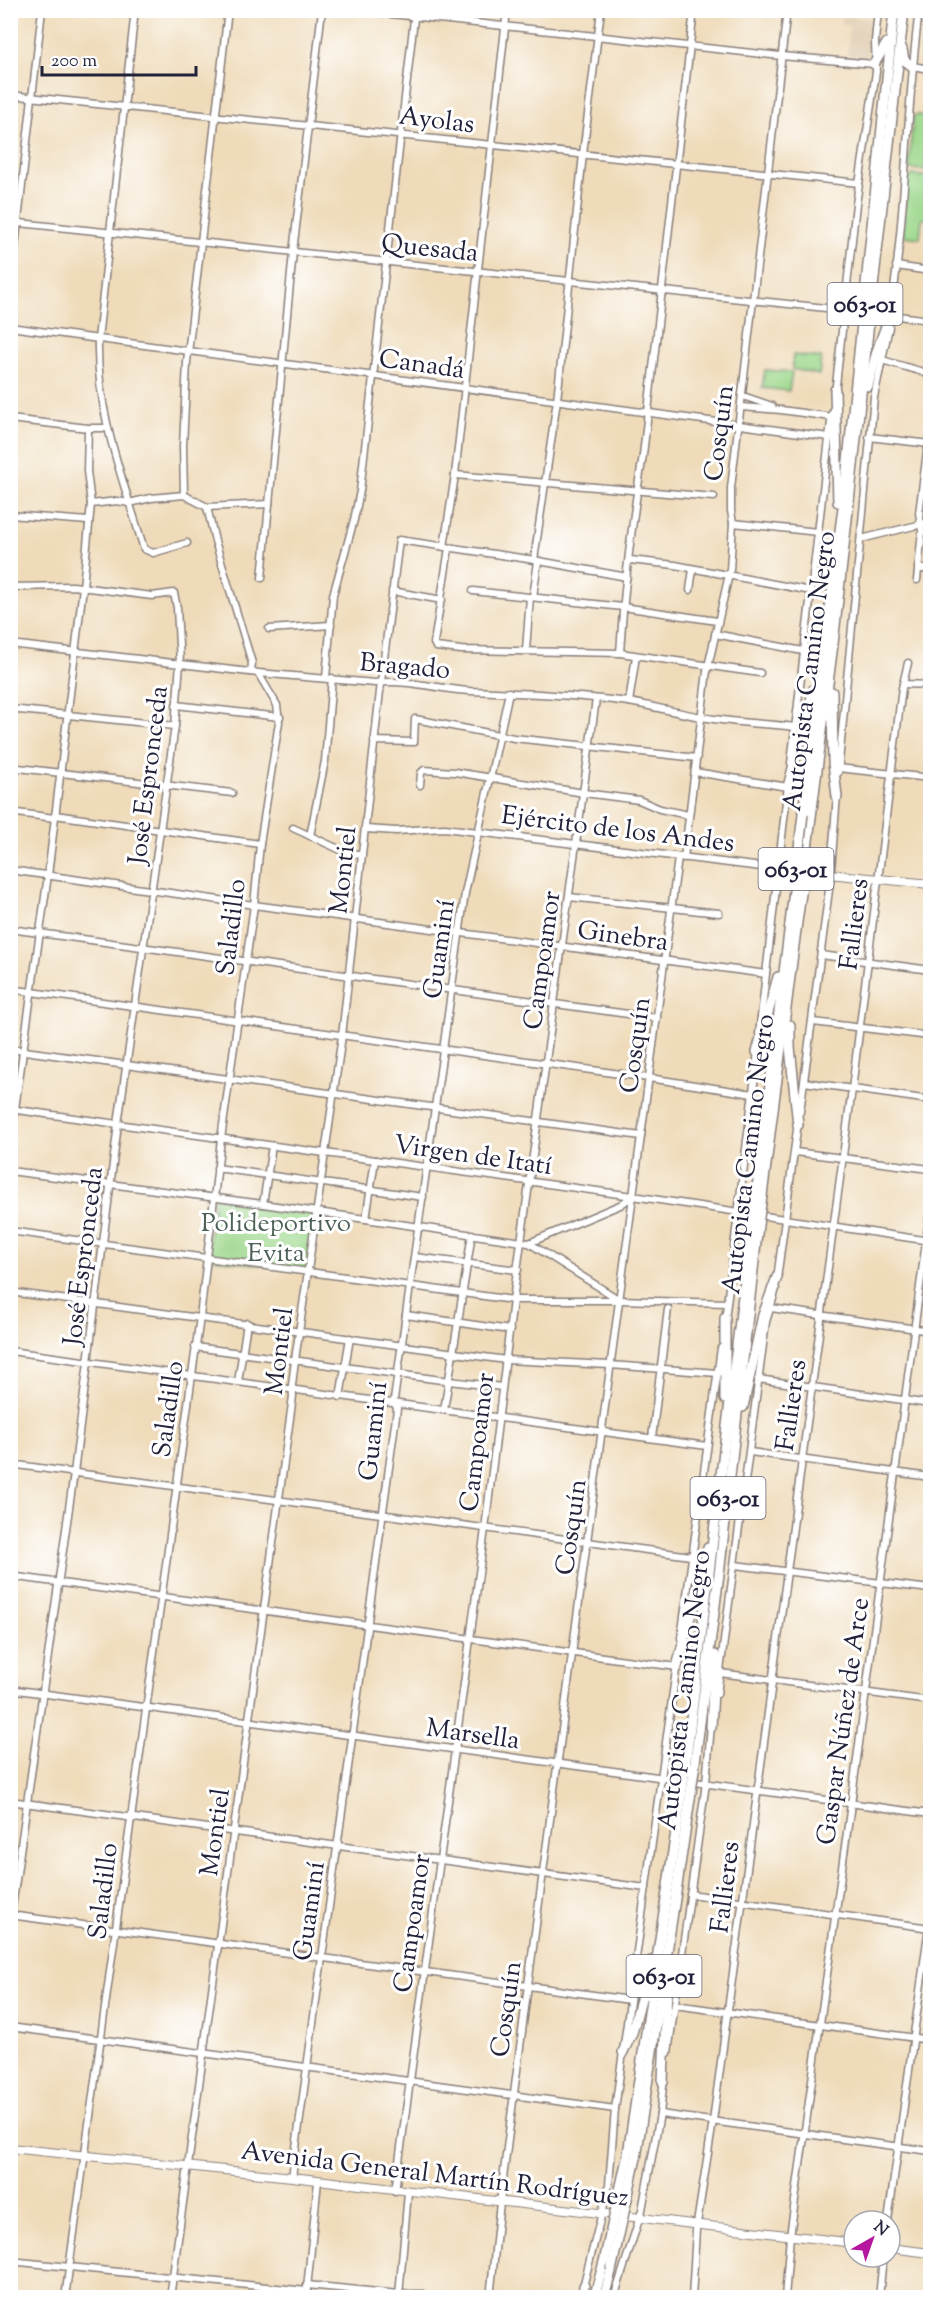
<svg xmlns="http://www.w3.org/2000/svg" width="941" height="2308" font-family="'Sorts Mill Goudy',serif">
<rect width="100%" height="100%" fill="#fff"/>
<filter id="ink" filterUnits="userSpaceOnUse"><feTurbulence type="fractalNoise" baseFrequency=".0167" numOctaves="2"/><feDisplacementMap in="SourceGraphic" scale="12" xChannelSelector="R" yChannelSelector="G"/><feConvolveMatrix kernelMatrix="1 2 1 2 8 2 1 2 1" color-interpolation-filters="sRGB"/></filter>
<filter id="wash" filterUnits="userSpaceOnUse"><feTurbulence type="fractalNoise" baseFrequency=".008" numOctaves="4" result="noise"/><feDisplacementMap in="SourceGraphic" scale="24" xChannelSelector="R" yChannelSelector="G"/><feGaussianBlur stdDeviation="1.35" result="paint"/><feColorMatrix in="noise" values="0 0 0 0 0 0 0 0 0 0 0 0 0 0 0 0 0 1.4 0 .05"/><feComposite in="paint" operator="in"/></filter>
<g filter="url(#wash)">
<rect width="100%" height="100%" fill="#efdbba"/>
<!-- built -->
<g fill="#e0cdb2">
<polygon points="924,11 930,11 930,65 918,64"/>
<polygon points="842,16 872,19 868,54 865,58 847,56 850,26 842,25"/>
</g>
<!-- green -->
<g fill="#9cd78b" stroke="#5f7c63" stroke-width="1.5">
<polygon points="916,115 927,115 930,119 926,167 923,170 910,169 909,165 913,117"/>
<polygon points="913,175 930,177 930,219 922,219 920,238 903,236 907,181 908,178"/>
<polygon points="793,355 821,358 819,375 792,369"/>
<polygon points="765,370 792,372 789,391 762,388"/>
<polygon points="214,1197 316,1212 308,1271 207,1258"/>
</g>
</g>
<g filter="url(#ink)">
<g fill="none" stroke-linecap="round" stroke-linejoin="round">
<defs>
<g id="minor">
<path d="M135,10L98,339C96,412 123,480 144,549L153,553L187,543"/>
<polyline points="354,10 781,56 874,64"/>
<polyline points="912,66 930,69"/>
<polyline points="10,95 859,183"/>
<polyline points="10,222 845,310"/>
<polyline points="896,266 930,271"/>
<polyline points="10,291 42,10"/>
<polyline points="890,315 930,320"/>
<path d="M890,317C906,216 906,112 919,10"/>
<polyline points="10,327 829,437"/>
<polyline points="882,360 930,374"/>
<polyline points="835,394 856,204 876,72 875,41 878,10"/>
<polyline points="743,396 772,406"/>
<polyline points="741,407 781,410 832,417"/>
<polyline points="10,419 88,428 107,428"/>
<polyline points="869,437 930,444"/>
<polyline points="455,475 714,497"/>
<polyline points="184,495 183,446 187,362 228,10"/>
<polyline points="91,504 117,501 129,503 151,498 184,495 207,507 269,504"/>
<polyline points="207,507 215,541 252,663 251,672"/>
<polyline points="10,515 88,521"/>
<polyline points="733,523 818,532"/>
<polyline points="861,539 930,522"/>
<polyline points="444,547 455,475 507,10"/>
<polyline points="449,548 434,643 436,647 461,650 620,653 760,673"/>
<polyline points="534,560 557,400 583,154 601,10"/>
<polyline points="630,560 675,565 811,591"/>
<polyline points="918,567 922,569 930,569"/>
<polyline points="262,578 293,252 322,10"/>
<polyline points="917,580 922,531 919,513 928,444"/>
<polyline points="10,587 73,586 152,596 174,593 177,608 180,663 175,726 118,1124 74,1473 10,1922"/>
<polyline points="690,590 693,569"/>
<polyline points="392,591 442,600"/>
<polyline points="473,591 623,607 717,621"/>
<polyline points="533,597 538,561"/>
<polyline points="269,629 331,625"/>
<polyline points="715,634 803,651"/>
<path d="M10,644L258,673L375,683C408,679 438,689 470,691C523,693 576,695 629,702C657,707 685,715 714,719C741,723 768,724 795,727"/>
<polyline points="526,650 530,597"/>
<path d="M620,653C624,587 632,520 643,455L694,10"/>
<polyline points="326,678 333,595 354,520 360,491 415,10"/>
<polyline points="903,684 930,685"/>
<polyline points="629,702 636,656"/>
<polyline points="176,705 280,717"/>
<polyline points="10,709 175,726"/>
<polyline points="374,741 414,742 415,719 514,738 697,758"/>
<polyline points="791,763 832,413"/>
<polyline points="10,767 232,793"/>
<polyline points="838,768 930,778"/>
<polyline points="695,772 788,787"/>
<polyline points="838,773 874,397 889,327"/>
<polyline points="420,785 421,773 424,770 455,772 584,793 639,800 660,809 688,815"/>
<polyline points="10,812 54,818"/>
<polyline points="55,815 260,844"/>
<polyline points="293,828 343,851 362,855"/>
<polyline points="366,829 396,831 445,828 778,869"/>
<polyline points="310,836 325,761 332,678"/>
<polyline points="684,858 707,671 730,570 733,523 731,511 731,488 787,10"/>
<polyline points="10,870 254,905 766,974"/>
<polyline points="569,897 719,913"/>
<polyline points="10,929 657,1018"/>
<polyline points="821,955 930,970"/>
<polyline points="10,989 649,1078 753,1094"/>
<polyline points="813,1022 930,1036"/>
<polyline points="759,1034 788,785"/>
<polyline points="10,1049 641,1136"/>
<polyline points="804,1082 930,1100"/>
<polyline points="10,1109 633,1196 930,1241"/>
<polyline points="800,1112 830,882 837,795"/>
<polyline points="10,1144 48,875 83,587 91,504 87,471 88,428"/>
<polyline points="795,1152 930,1169"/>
<polyline points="217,1168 423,1197"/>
<polyline points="10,1171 263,1204 529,1243 618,1299"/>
<polyline points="263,1204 272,1146"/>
<polyline points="366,1219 375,1160"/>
<polyline points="10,1231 513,1300 619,1300 727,1303"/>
<polyline points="529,1243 620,1205 633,1196"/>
<polyline points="415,1257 518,1270"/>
<polyline points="777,1279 798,1122"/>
<polyline points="10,1292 506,1360 610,1365 718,1373"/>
<polyline points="771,1308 930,1331"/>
<polyline points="406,1315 510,1330"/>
<polyline points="725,1320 758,1051"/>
<polyline points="195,1347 449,1381 502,1387"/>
<polyline points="10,1351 707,1446"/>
<polyline points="758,1379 930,1404"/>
<polyline points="238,1382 247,1323"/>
<polyline points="340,1397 350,1338"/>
<polyline points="444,1410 472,1234"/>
<polyline points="652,1438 668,1309"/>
<polyline points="750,1452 930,1477"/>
<polyline points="10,1464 691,1556"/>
<polyline points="735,1565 930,1589"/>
<polyline points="10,1576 677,1667"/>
<polyline points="681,1638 721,1348"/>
<polyline points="720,1673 930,1701"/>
<polyline points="10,1689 930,1814"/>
<polyline points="717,1694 766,1322 776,1289"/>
<polyline points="10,1801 646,1888"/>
<polyline points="690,1894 930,1928"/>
<polyline points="10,1915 630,2000"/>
<polyline points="675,2005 930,2040"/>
<polyline points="10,2027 615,2109"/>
<polyline points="668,2053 706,1783 711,1725"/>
<polyline points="660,2114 930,2151"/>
<polyline points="292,2177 397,1409 394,1400 465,893 509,692"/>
<polyline points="395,2191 485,1529 513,1300 596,699"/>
<polyline points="888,2221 930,1919"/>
<polyline points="10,2261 307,2291"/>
<polyline points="307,2285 399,2294 423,2294 430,2298"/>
<polyline points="583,2287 609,2185 615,2109 623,2052 677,1663"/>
<polyline points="399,2296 408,2192"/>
<polyline points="65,2298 200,1317 221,1139 254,905 260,844 279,722 277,705 258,673"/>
<polyline points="170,2298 293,1396 292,1385 295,1360 342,1036 381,682 399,540 528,559 627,577"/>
<polyline points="306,2298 318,2181"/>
<polyline points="490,2298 500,2202 528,1985 678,858"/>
<polyline points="614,2298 642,2210 660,2114 664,2078"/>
<polyline points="692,2298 696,2230 713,2121 852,1089 902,688 908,663"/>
<polyline points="785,2298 790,2236 851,1804 930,1211"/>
<polyline points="879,2298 883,2257"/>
</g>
<g id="major">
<polyline points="778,869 930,884"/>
<polyline points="10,2148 292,2177 854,2243"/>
<polyline points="890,2248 930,2253"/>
</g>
<g id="highway">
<polyline points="902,49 904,60 912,66"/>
<polyline points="874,64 887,43"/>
<polyline points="868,386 877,351 890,315"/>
<polyline points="835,390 838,502"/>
<polyline points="832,692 833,762 837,797"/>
<polyline points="788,787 814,689"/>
<polyline points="803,814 844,500 894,10"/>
<polyline points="804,872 833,644 904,10"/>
<polyline points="790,1025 790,1047 798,1125"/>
<polyline points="757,1052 778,977"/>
<polyline points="756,1196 790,924"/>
<polyline points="762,1196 797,922"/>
<polyline points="725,1399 725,1318"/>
<polyline points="743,1407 763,1315 777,1277"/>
<polyline points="677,1667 708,1548"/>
<polyline points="711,1727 715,1655"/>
<polyline points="685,1767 752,1223"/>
<polyline points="694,1770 720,1566 758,1225"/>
<polyline points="623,2052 632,2033 651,1961"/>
<polyline points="663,2082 667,1989"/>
<polyline points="628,2154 682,1791"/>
<polyline points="636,2158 691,1792"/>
<polyline points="583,2298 584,2286"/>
<polyline points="594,2298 604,2262"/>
<polyline points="604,2298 611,2271"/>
</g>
</defs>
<!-- minor casing -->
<use href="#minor" stroke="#887e7a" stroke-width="9"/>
<!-- major casing -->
<use href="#major" stroke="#887e7a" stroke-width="10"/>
<!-- highway casing -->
<use href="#highway" stroke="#887e7a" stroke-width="12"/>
<!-- minor -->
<use href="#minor" stroke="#fff" stroke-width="6"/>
<!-- major -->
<use href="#major" stroke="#fff" stroke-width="8"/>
<!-- highway -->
<use href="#highway" stroke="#fff" stroke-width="9"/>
<defs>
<g id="highway-bridge">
<polyline points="797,922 804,872"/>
<polyline points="790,924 803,814"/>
<polyline points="752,1223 756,1196"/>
<polyline points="758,1225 762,1196"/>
<polyline points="682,1791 685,1767"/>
<polyline points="691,1792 694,1770"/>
<polyline points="604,2262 628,2154"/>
<polyline points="611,2271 636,2158"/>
</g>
</defs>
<!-- highway-bridge casing -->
<use href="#highway-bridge" stroke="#887e7a" stroke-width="12" stroke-linecap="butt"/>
<!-- highway-bridge -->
<use href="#highway-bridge" stroke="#fff" stroke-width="9"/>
</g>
</g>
<g text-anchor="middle" stroke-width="6" stroke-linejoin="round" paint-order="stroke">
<!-- shield labels -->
<g fill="#fff" stroke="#646476" stroke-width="1.5">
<rect x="827.5" y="283" width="75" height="42" rx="4.5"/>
<rect x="758.5" y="848" width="75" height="42" rx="4.5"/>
<rect x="690.5" y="1477" width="75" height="42" rx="4.5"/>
<rect x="626.5" y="1955" width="75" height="42" rx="4.5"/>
</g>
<g font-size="24" font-weight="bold" fill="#22223b">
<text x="865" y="312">063-01</text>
<text x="796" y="877">063-01</text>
<text x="728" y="1506">063-01</text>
<text x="664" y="1984">063-01</text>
</g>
<!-- street labels -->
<g font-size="26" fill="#22223b" stroke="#fff">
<text transform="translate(437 119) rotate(7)" y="9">Ayolas</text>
<text transform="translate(430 247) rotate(6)" y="9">Quesada</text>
<text transform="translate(422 363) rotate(8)" y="9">Canadá</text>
<text transform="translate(718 433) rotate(-83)" y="9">Cosquín</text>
<text transform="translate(405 665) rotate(5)" y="9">Bragado</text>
<text transform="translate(808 671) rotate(-83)" y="9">Autopista Camino Negro</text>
<text transform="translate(147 775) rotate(-83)" y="9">José Espronceda</text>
<text transform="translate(618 828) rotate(7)" y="9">Ejército de los Andes</text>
<text transform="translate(342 870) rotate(-84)" y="9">Montiel</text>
<text transform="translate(853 924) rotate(-83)" y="9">Fallieres</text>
<text transform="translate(230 927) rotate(-83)" y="9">Saladillo</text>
<text transform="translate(623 935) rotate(8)" y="9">Ginebra</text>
<text transform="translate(438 949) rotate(-82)" y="9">Guaminí</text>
<text transform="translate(541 960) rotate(-82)" y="9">Campoamor</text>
<text transform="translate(634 1045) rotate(-82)" y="9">Cosquín</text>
<text transform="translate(473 1154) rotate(8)" y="9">Virgen de Itatí</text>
<text transform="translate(747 1154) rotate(-83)" y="9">Autopista Camino Negro</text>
<text transform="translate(82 1256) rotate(-83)" y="9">José Espronceda</text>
<text transform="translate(278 1351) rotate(-83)" y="9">Montiel</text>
<text transform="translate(790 1405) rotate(-82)" y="9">Fallieres</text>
<text transform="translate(167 1409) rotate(-82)" y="9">Saladillo</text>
<text transform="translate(372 1431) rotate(-84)" y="9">Guaminí</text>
<text transform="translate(476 1442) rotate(-83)" y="9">Campoamor</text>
<text transform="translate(570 1527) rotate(-82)" y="9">Cosquín</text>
<text transform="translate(683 1690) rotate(-83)" y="9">Autopista Camino Negro</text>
<text transform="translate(842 1721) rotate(-82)" y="9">Gaspar Núñez de Arce</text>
<text transform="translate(473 1733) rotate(8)" y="9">Marsella</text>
<text transform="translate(214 1832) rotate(-82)" y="9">Montiel</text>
<text transform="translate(724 1887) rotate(-83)" y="9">Fallieres</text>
<text transform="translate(102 1891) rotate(-83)" y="9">Saladillo</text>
<text transform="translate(308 1911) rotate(-82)" y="9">Guaminí</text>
<text transform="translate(411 1923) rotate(-82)" y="9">Campoamor</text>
<text transform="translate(505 2009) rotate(-82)" y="9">Cosquín</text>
<text transform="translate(435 2173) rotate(7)" y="9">Avenida General Martín Rodríguez</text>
</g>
<!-- park labels -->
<g font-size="26" fill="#4d6157" stroke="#fff">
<text x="276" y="1231">Polideportivo<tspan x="276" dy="30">Evita</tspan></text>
</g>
</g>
<!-- margin -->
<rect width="941" height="2308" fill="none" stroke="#fff" stroke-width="36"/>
<!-- north arrow -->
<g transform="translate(872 2239) rotate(40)"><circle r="28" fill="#ffffff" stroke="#a7a7b1" stroke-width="1.5"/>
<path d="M0-4.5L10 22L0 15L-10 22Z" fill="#b5179e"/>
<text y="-9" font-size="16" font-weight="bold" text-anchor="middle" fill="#22223b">N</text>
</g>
<!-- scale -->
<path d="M42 66v9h154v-9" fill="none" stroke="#22223b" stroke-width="3"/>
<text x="51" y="66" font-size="18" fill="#22223b" stroke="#ffffff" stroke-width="4.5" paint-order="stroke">200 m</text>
</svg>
